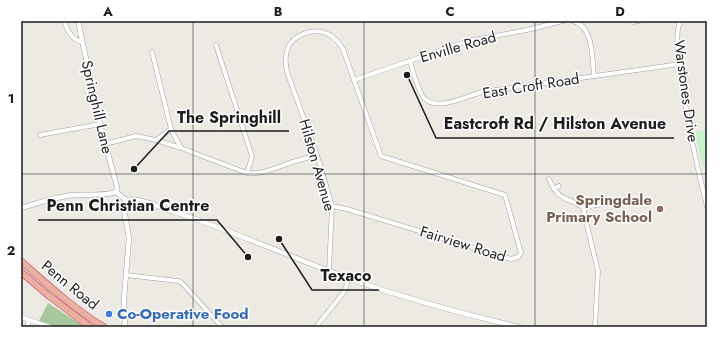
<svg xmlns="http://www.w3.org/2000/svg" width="728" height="348" font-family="Jost,sans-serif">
<rect width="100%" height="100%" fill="#edeae4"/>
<!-- forest -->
<polygon fill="#a9c99d" points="48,303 82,325 80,327 58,327 39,321"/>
<!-- park -->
<polygon fill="#c5f3c9" points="707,129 707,166 703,166 695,132"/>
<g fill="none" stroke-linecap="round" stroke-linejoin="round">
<defs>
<g id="minor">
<path d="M64,21C67,30 72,40 82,42"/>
<path d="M573,21C594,27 592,58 594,76"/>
<path d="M680,21C675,36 678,51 680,66C685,114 696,161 707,207"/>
<polyline points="632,22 639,21"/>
<polyline points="216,45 251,153 252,157 247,173"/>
<polyline points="152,52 171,129"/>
<path d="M410,61C412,69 419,94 425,99C438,111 467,96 482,92C489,91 496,90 503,89L680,64"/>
<polyline points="354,80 468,41 527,30 563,21"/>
<polyline points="40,135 100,124"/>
<polyline points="156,140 171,129 181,148"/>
<path d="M105,144L136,136L156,140L181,148L247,173C264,175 279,166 296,161C303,159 310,157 317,155"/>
<path d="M549,179C559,202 566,196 584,208"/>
<polyline points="554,189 559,186"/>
<path d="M329,271L332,206L317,155L287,72C286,66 285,61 286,56C288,35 313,26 330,35C336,39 340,44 343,49L381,156L505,195L521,253L518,257L511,259L347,209L332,206"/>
<polyline points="126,275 178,281 182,283 222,327"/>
<polyline points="21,317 50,327"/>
<polyline points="27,327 29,320"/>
<polyline points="316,327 344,292 349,278"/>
<polyline points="595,327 598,271 584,213 584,208 590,206 614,203"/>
</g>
<g id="tertiary">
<polyline points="78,21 100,124 117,187 116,192"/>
<path d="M21,208C38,203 55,197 73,195C85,194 106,196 116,192L126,200C140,197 158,207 172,211C232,231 291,257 350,279C405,298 462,314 519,327"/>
<polyline points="124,327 125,321 124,298 129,238 123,204 126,200"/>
</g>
<g id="trunk">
<path d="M21,261C47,284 74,309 104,327"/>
<polyline points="21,272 49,296 90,327"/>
</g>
</defs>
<!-- minor casing -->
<use href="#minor" stroke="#a1a1a1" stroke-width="5"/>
<!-- tertiary casing -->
<use href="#tertiary" stroke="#a1a1a1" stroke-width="5.5"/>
<!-- trunk casing -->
<use href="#trunk" stroke="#c73567" stroke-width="7"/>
<!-- minor -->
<use href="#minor" stroke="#fff" stroke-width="4"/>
<!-- tertiary -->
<use href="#tertiary" stroke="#fff" stroke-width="4.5"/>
<!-- trunk -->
<use href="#trunk" stroke="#e8b2a2" stroke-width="6"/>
</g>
<!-- grid -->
<path fill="none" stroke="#1d1d1d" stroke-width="1" stroke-opacity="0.55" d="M193,21V327M364,21V327M535,21V327M21,174H707"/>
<!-- markers -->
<circle fill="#8d6e63" stroke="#fff" stroke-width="1.5" cx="660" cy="209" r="4"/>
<circle fill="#3f7fe0" stroke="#fff" stroke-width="1.5" cx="109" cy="314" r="4"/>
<g text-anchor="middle" stroke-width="3" stroke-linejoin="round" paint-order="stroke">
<!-- street labels -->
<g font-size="15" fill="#1d1d1d" stroke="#fff">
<text transform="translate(458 47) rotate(-16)" y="5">Enville Road</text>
<text transform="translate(531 86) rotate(-9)" y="5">East Croft Road</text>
<text transform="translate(686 91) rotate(82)" y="5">Warstones Drive</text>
<text transform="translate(97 107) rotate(77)" y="5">Springhill Lane</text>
<text transform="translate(317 165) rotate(74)" y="5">Hilston Avenue</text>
<text transform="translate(463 244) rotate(17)" y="5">Fairview Road</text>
<text transform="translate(70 285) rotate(39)" y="5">Penn Road</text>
</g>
<!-- education labels -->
<g font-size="15" font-weight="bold" fill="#785e54" stroke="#fff" text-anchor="end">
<text x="652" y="205">Springdale<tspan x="652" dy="17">Primary School</tspan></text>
</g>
<!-- shop labels -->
<g font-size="15" font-weight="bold" fill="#366cbe" stroke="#fff" text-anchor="start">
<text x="117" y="319">Co-Operative Food</text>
</g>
</g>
<!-- callouts -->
<path fill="none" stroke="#1d1d1d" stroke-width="1.5" d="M134 169L169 131H289M407 75L436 138H674M248 257L217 220H38M279 239L312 290H379"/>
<g fill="#1d1d1d" stroke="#fff" stroke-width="1.5">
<circle cx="134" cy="169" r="4"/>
<circle cx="407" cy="75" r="4"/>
<circle cx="248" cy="257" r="4"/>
<circle cx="279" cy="239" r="4"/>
</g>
<g font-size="16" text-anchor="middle" font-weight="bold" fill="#1d1d1d" stroke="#fff" stroke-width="3" stroke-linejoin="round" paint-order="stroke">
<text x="229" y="123">The Springhill</text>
<text x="555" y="129">Eastcroft Rd / Hilston Avenue</text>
<text x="128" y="211">Penn Christian Centre</text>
<text x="346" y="281">Texaco</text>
</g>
<!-- border -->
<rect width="728" height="348" fill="none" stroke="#ffffff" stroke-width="44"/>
<rect x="22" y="22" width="684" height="304" fill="none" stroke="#1d1d1d" stroke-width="1.5"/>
<g font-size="13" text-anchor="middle" font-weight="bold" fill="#1d1d1d">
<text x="108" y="16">A</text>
<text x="278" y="16">B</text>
<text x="450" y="16">C</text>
<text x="620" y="16">D</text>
<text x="11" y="103">1</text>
<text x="11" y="255">2</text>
</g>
</svg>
